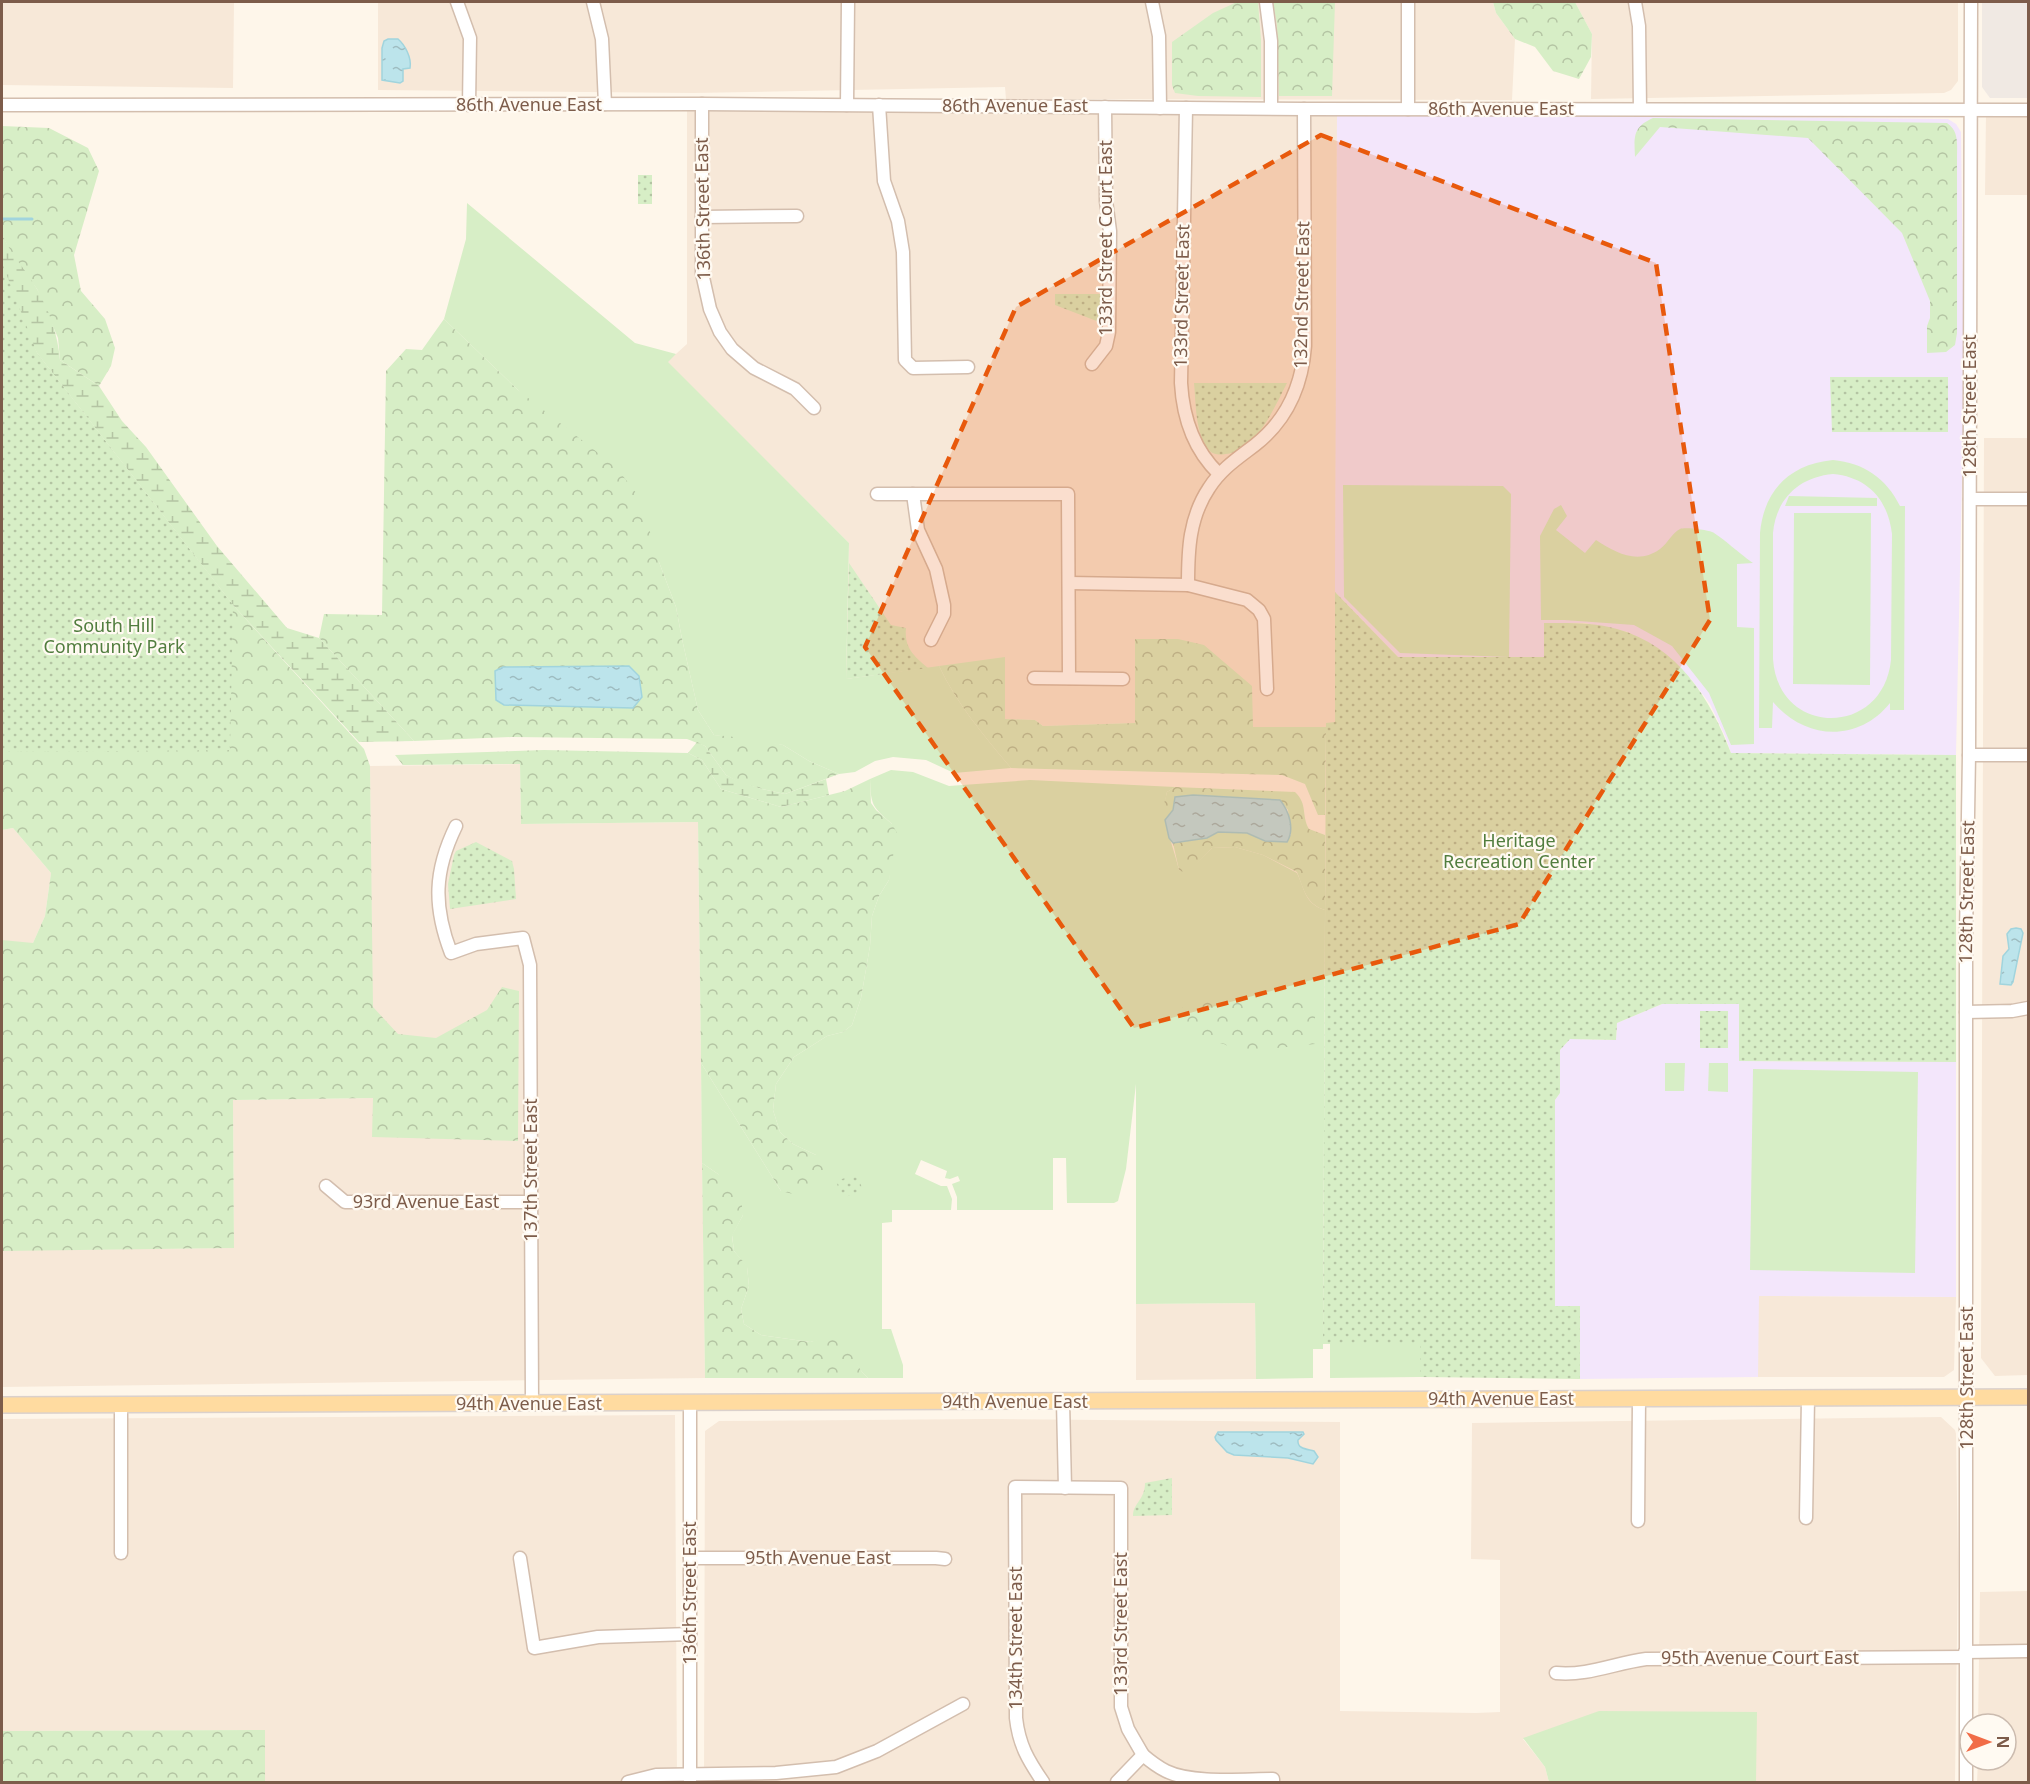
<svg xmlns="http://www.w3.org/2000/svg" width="2030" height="1784" font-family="'Noto Sans',sans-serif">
<defs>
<pattern id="forest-crowns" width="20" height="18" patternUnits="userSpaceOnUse" patternTransform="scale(1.5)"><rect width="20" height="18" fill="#d7eec6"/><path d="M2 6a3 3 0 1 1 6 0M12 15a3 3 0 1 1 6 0" fill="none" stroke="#b4c4a3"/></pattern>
<pattern id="wetland-marsh" width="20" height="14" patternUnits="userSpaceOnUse" patternTransform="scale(1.5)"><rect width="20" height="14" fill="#d7eec6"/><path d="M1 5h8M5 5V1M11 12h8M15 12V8" fill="none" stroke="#b4c4a3"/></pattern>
<pattern id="park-dots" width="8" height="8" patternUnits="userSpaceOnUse" patternTransform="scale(1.5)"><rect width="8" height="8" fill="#d7eec6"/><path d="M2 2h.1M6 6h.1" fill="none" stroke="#b4c4a3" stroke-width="1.8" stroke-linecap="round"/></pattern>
<pattern id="water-ripples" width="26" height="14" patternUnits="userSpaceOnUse" patternTransform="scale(1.5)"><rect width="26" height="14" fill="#bce4eb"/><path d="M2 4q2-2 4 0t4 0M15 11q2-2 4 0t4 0" fill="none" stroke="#9ebcc0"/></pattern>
</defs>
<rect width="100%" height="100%" fill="#fef6ea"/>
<!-- residential -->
<g fill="#f7e8d8">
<polygon points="2,2 234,2 233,88 2,85"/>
<polygon points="378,2 1493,2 1496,13 1515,39 1512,100 1006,99 1005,87 693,93 378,90"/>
<polygon points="1575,2 1958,2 1958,81 1951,90 1944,93 1591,99 1592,34"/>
<polygon points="687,111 1337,113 1335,723 1326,723 1326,727 1252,727 1135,639 1135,723 1043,726 1035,720 1005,719 1004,658 846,679 849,543 667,362 687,344"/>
<polygon points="1986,114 2028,114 2028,195 1985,195"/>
<polygon points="1984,438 2028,438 2028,1375 1995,1376 1981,1358"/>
<polygon points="520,764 521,824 698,822 705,1378 2,1387 2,830 13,828 51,873 45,916 33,943 35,1250 234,1248 233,1100 373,1098 370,766"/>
<polygon points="1758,1296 1956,1297 1954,1370 1944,1377 1758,1377"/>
<polygon points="1255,1303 1256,1379 1136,1380 1136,1304"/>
<polygon points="675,1415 677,1782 265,1782 264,1730 2,1731 2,1419"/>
<polygon points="1941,1417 1955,1430 1956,1434 1958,1562 1955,1782 1756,1782 1756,1712 1523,1739 1545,1767 1549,1782 704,1782 705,1431 719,1421 989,1419 1340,1422 1340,1711 1476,1713 1500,1712 1500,1560 1471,1559 1472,1423"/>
<polygon points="2028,1591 2028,1782 1977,1782 1978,1760 2006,1760 2006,1724 1978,1724 1980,1592"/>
</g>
<!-- industrial -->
<polygon fill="#f0e9e3" points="1982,2 2028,2 2028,98 1990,98 1982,87"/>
<!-- education -->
<g fill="#f3e6fb">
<polygon points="1337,113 1948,119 1956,124 1961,132 1964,384 1956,755 1731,753 1725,736 1710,704 1691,679 1669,657 1657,648 1628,632 1585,623 1544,623 1544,657 1398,657 1335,592"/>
<polygon points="1662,1004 1739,1004 1740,1061 1956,1062 1956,1297 1759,1296 1758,1377 1580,1379 1580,1307 1555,1306 1555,1100 1560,1093 1560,1050 1570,1039 1616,1040 1617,1023"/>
</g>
<!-- grass -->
<g fill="#d7eec6" fill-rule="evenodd">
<path d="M467,203L635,343L676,354L668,362L849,543L846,679L939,666C957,704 984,736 1011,768L954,773L926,760L893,757L875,761L855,772L839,774L809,761L783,745L714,735L698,710L682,639L676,607L659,562L518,390L444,319L466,239Z"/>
<path d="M1833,460C1864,463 1886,478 1900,506H1905L1904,710H1890V703C1858,743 1805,740 1773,702L1772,728H1759L1760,533C1764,490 1790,464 1833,460ZM1833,474C1867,477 1888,499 1892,534L1891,660C1883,738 1778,737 1773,659V533C1776,499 1799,477 1833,474Z"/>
<polygon points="1343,485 1503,486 1511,494 1509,657 1400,653 1344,597"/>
<polygon points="1789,496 1877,498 1877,506 1785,506"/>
<path d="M1561,505L1567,516L1556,530L1585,553L1596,540C1616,553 1638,565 1660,549C1668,543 1672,533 1680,529C1685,527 1707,530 1712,532C1718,534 1745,558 1753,563L1737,564V627L1754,628V744L1731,745L1709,693L1672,646L1634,625L1564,620H1541L1540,536L1554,509Z"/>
<polygon points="1794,513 1871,513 1870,685 1793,684"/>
<path d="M891,770L913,772L949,786L1030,780L1175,787L1167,792C1160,819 1173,844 1179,870L1187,873L1212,848L1235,847L1263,855L1297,873C1305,890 1305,904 1325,910L1323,1344V1349H1313V1378L1256,1379L1255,1303L1136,1304V1084L1126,1169L1118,1201L1114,1203H1067L1066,1158H1053V1210H957V1197L952,1184L960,1181L958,1176L950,1179L945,1178L947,1171L921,1160L915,1174L941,1186H947L952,1199L951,1210H892V1222L882,1223V1329H891L903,1365V1378H868C852,1364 855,1349 838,1337L810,1342L761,1335L744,1324L741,1309L749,1286L747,1267L734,1251L732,1235L743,1215L718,1174L702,1163L701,1063L781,1191L816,1155L793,1144L780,1132L773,1110L776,1084L794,1057L827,1036L843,1032L852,1025L861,998L870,946L872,916L879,896L889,880L892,824C872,806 871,806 870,779Z"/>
<polygon points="1665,1063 1685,1063 1684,1091 1665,1091"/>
<polygon points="1709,1063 1728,1063 1728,1092 1708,1091"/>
<polygon points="1753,1069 1918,1072 1915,1273 1750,1270"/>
<polygon points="1330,1343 1420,1343 1420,1377 1330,1378"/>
<polygon points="1599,1711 1757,1712 1756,1782 1549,1782 1545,1767 1523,1738"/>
</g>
<!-- forest -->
<g fill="url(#forest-crowns)">
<polygon points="1237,2 1258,2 1261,40 1261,97 1198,96 1175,93 1172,85 1172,42 1213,13"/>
<polygon points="1273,2 1335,2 1332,96 1279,96 1277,25"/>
<polygon points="1493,2 1575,2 1592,34 1591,57 1579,79 1553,71 1535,47 1515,39 1496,13"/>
<path d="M1653,118L1947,123C1959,131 1957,144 1957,157V333L1955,345L1946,352L1927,353V326L1930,318V301L1902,233L1808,138L1660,127L1635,157C1634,136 1633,127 1653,118Z"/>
<polygon points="2,126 49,128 88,148 99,171 74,255 81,291 105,319 115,348 111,366 99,386 60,360 58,338 37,289 10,252 2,234"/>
<polygon points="2,280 37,353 233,605 364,749 370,766 373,1007 398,1034 436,1038 487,1010 502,987 519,991 518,1141 372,1137 373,1098 233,1100 234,1248 2,1251 2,940 33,943 45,916 51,873 13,828 2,830"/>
<polygon points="444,319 518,390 616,467 640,498 659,562 676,607 682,639 698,710 714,735 757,739 783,745 809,761 839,774 785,794 762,789 740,783 726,775 705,746 687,739 512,737 414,741 319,638 324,614 382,615 386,371 406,349 422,350"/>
<path d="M1135,639H1178L1204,645L1252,686L1253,727H1326L1325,815H1318L1305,784L1282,775L1011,768C984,736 957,704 939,666L1005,657V719L1035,720L1043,726L1135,723Z"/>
<polygon points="544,750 688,753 702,760 721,789 781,807 845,791 870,779 871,803 876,810 892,824 897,833 889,880 879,896 872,916 870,946 861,998 852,1025 843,1032 827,1036 794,1057 776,1084 773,1110 780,1132 793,1144 816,1155 826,1168 823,1186 801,1196 781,1191 701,1063 698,822 521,824 520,764 403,765 395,755"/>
<path d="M1175,787L1295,792C1308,804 1301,815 1309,829L1325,835V910C1306,904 1304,890 1297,872L1263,855L1235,847L1212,848L1187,874L1179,870L1173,843L1207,838L1218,832L1247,833L1265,841L1291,835L1288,810L1280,800L1193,795L1176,797L1173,810L1165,820L1164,804L1167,792Z"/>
<polygon points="1188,996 1312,1000 1315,1011 1315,1044 1239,1052 1224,1044 1194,1040 1184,1035 1180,1014"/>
<path d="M702,1163L718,1174L741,1198L743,1215L732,1236L734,1251L747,1266L749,1286L741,1309L744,1324L761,1335L810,1342L821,1339L832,1324C838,1337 839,1335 848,1344C858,1354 853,1365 868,1378H705Z"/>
<polygon points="265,1730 265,1782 2,1782 2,1731"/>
</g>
<!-- wetland -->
<g fill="url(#wetland-marsh)">
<path d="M2,234C11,255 26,270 37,289C49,310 58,335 60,360L99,386L122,421L146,447L217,546L287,628L319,638L414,741L359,742L233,605L37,353L2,280Z"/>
<polygon points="697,742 705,746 726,775 740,782 762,789 785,794 826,779 829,795 781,807 721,789 702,760 688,753"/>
</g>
<!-- park -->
<g fill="url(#park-dots)">
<rect x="638" y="175" width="14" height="29"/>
<polygon points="2,263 37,353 233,605 230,750 2,752"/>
<polygon points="1055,294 1107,294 1107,325 1055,305"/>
<polygon points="1830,377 1948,377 1948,432 1832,432"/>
<path d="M1194,383H1287C1274,408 1257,450 1226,454C1220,455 1213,455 1209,450C1195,434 1196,403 1194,383Z"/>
<path d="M849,563L891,625L906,628C904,648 914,656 928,668L846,679Z"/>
<path d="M1335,592L1398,657H1544V623C1569,623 1593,622 1617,629C1678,646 1710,698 1731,753L1956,755V1062L1739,1061V1004H1662L1617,1023L1616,1040L1570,1039L1560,1050V1093L1555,1100V1306H1580V1379L1420,1377V1343L1323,1344L1326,723L1335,722Z"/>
<polygon points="476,842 512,861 514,869 516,899 450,909 448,884 454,855 456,851"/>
<rect x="1700" y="1011" width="28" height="37"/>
<polygon points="857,1174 863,1191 842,1198 836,1181"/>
<path d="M1172,1478V1515L1133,1516C1133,1503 1145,1500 1145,1483Z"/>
</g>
<!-- water -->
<g fill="url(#water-ripples)" stroke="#a1d4dd" stroke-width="1.5">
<path d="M388,39H398C405,45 412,58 410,68L403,69V81L400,83L382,80V48L384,41Z"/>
<polygon points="629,666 639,676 642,697 633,708 504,705 496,700 495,671 503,667"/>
<path d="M1193,795L1280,800C1289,811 1295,829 1287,842L1265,841L1247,833L1218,832L1207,838L1173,843L1169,838L1165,820L1173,810L1175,797Z"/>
<polygon points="2016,928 2021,929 2023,933 2013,982 2011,985 2000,984 2003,956 2009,949 2007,934 2011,929"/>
<path d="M1218,1432H1303L1304,1434L1298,1440C1297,1449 1307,1449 1314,1451L1318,1457L1313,1464L1288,1458L1234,1455L1227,1452L1216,1440L1215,1437Z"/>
</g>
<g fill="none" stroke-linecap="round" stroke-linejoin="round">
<!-- stream -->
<polyline stroke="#a1d4dd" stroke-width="3" points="2,219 32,219"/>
<defs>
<g id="minor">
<polyline points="457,2 470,38 469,105"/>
<polyline points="593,2 602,39 605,104"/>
<polyline points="1152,2 1159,36 1160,108"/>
<polyline points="1266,2 1271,41 1271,108"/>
<polyline points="1408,2 1408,109"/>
<polyline points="1635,2 1639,26 1640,109"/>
<polyline points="702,104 702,273 710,309 720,332 732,349 754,368 795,389 814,408"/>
<polyline points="2,105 702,104 1304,109 2028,110"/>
<polyline points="847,105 848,2"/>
<polyline points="879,105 884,181 898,221 903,252 905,360 913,368 968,367"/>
<path d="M1186,108L1181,383C1183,418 1193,449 1219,474"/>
<polyline points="702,217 797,216"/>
<polyline points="1092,364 1106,346 1109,332 1110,231 1106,201 1105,107"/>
<polyline points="877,494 1068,494 1069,678"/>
<polyline points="913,494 918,530 936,569 944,605 944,614 931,640"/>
<polyline points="1970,499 2028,499"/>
<polyline points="1069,583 1188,585 1247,600 1259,610 1264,619 1267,689"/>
<path d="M1188,585C1188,550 1189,518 1209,488C1221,469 1238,458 1255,445C1287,420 1302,385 1305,346L1304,109"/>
<polyline points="1034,678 1123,679"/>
<polyline points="1969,755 2028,755"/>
<path d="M456,826C434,871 433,906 451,953L476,944L523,938L530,965L532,1404"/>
<polyline points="1966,1012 2012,1011 2028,1008"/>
<polyline points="326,1186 345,1202 532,1202"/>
<polyline points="1063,1402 1065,1488"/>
<polyline points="121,1405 121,1553"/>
<polyline points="1806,1518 1808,1398"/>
<polyline points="1638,1521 1639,1399"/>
<polyline points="520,1558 534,1648 598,1637 690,1634"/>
<polyline points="690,1558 936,1558 945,1559"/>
<polyline points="1965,1652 2028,1651"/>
<path d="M1556,1673C1588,1676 1615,1663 1646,1659L1965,1657"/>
<polyline points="628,1782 656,1775 776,1773 836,1767 877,1751 963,1704"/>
<polyline points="690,1782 690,1403"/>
<path d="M1043,1782C1028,1760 1019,1745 1016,1718L1015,1487L1121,1488V1707L1128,1729L1143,1755"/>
<path d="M1117,1782L1143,1755C1150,1761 1158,1767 1166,1771C1193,1784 1243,1779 1273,1779V1782"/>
<polyline points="1966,1782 1966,936 1969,755 1971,2"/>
</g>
<polyline id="major" points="2,1405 2028,1397"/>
</defs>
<!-- minor casing -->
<use href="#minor" stroke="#d3beae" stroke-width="15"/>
<!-- major casing -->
<use href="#major" stroke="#dbd1cc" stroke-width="18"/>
<!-- minor -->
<use href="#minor" stroke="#fff" stroke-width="12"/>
<!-- major -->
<use href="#major" stroke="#ffdba0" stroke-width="15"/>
</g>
<!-- marked area -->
<path fill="#e8590c" fill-opacity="0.2" stroke="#e8590c" stroke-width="4.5" stroke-dasharray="12 8" stroke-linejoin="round" d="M1321,135L1656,263L1710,620L1519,924L1134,1028L865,647L1016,307Z"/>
<g text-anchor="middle" stroke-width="4.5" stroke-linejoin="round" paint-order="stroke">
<!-- street labels -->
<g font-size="18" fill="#7d5c4a" stroke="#fffaf2">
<text x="529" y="111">86th Avenue East</text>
<text x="1015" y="112">86th Avenue East</text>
<text x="1501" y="115">86th Avenue East</text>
<text transform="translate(703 209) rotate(-91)" y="6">136th Street East</text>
<text transform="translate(1106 238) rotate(-90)" y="6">133rd Street Court East</text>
<text transform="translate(1302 295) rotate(-89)" y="6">132nd Street East</text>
<text transform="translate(1182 296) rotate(-89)" y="6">133rd Street East</text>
<text transform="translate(1970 406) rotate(-90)" y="6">128th Street East</text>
<text transform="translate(1967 892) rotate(-89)" y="6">128th Street East</text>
<text transform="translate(531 1170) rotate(-90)" y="6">137th Street East</text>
<text x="426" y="1208">93rd Avenue East</text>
<text transform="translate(1967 1378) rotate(-90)" y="6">128th Street East</text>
<text x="1501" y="1405">94th Avenue East</text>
<text x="1015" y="1408">94th Avenue East</text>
<text x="529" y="1410">94th Avenue East</text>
<text x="818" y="1564">95th Avenue East</text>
<text transform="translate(690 1593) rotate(-90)" y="6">136th Street East</text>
<text transform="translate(1121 1624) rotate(-90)" y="6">133rd Street East</text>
<text transform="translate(1016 1638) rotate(-90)" y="6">134th Street East</text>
<text x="1760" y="1664">95th Avenue Court East</text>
</g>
<!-- park labels -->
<g font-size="18" fill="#517d3e" stroke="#fffaf2">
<text x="114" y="632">South Hill<tspan x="114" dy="21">Community Park</tspan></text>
<text x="1519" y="847">Heritage<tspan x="1519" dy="21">Recreation Center</tspan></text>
</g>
</g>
<!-- border -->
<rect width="2030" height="1784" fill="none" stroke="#7d5c4a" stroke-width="6"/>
<!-- north arrow -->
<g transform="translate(1988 1742) rotate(90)"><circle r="28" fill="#fffaf2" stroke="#cbbbaf" stroke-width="1.5"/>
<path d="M0-4.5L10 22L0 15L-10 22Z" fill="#f16c47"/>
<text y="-9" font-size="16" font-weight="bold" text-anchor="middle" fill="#7d5c4a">N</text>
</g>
</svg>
